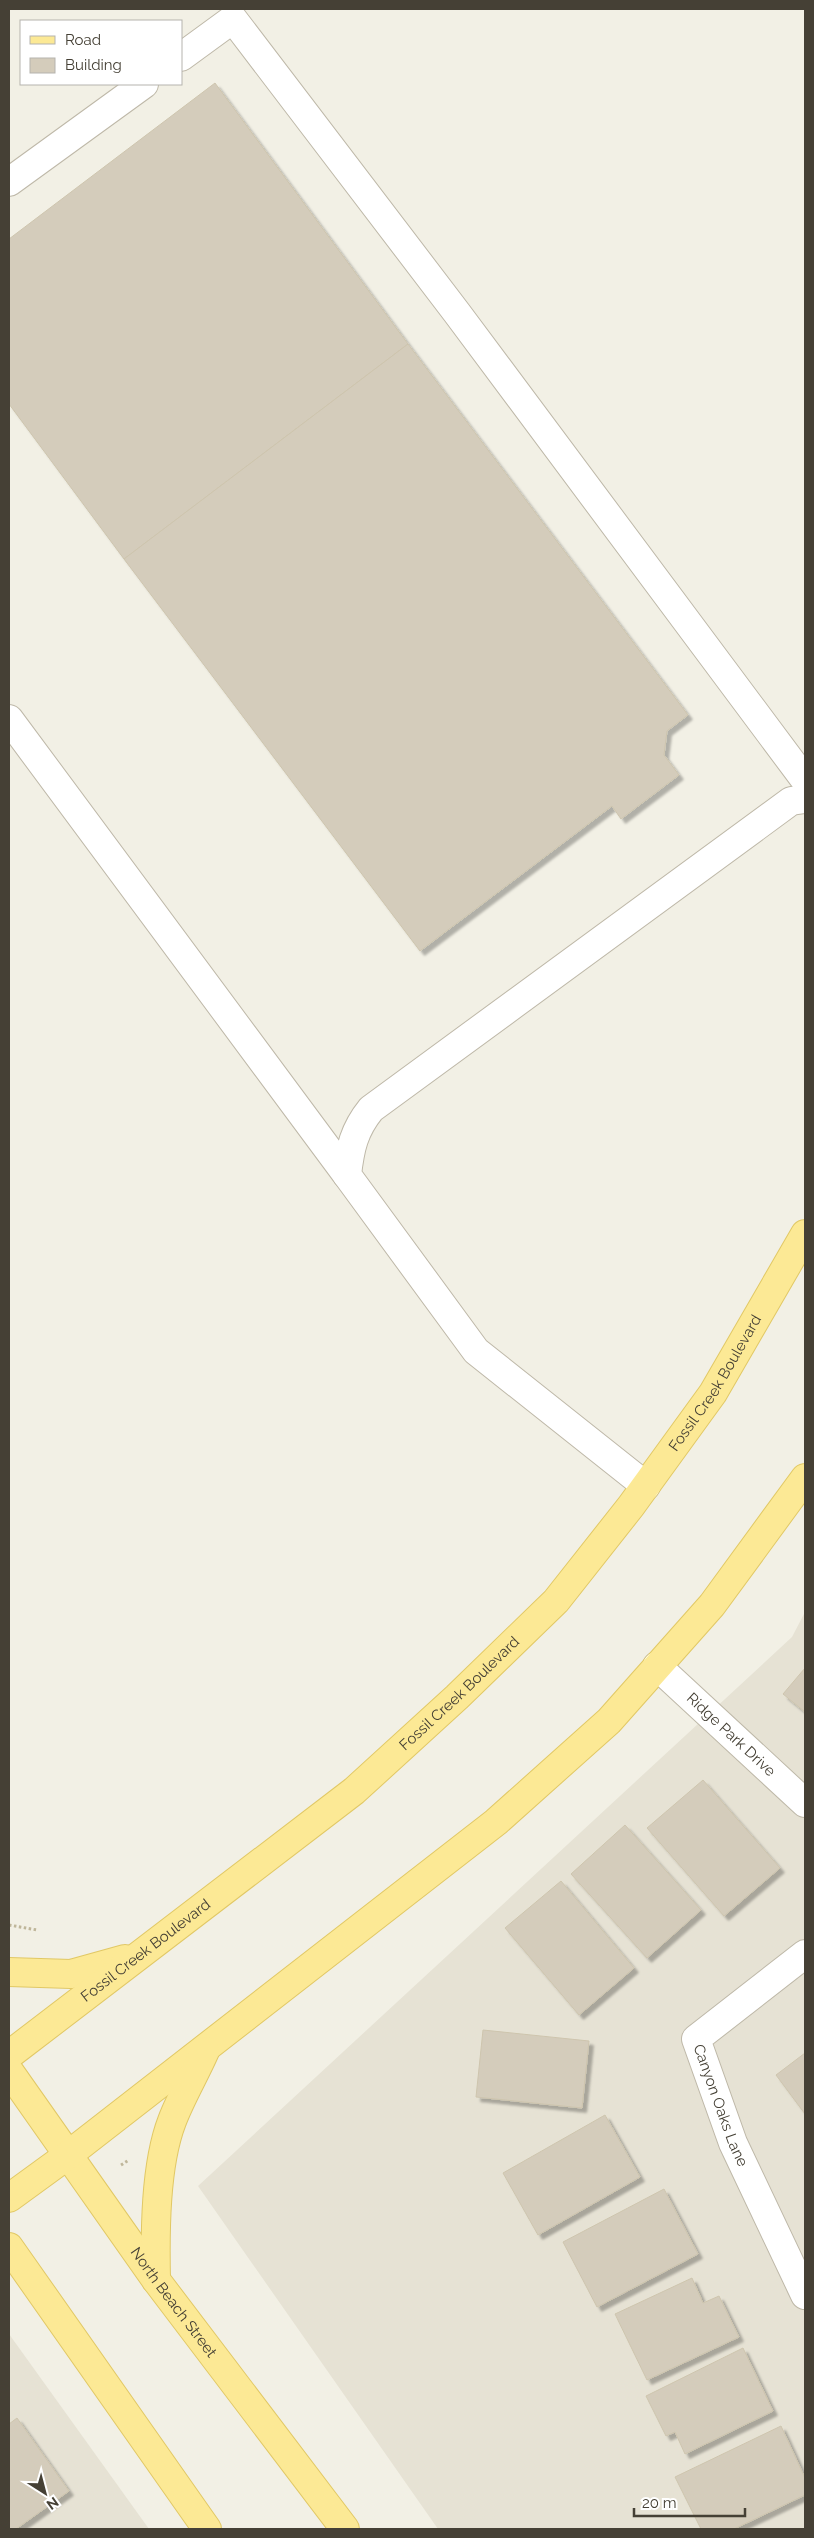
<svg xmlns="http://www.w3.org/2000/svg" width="814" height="2538" font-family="Raleway,sans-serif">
<defs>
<filter id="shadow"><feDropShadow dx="4.5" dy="4.5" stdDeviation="1" flood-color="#0004"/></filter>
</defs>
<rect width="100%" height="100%" fill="#f2f0e5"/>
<!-- residential -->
<g fill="#e6e2d4">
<polygon points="805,1612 805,2529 438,2529 198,2186 792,1637"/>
<polygon points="9,2334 149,2529 9,2529"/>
</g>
<!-- building -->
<g fill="#d4ccbb" stroke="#cec5ae" filter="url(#shadow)">
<polygon points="215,83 408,344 124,559 9,404 9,239"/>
<polygon points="408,344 688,715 667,731 664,755 679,775 621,819 612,806 420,951 124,559"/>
<polygon points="805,1668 805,1712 783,1694"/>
<polygon points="703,1780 780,1868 724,1916 647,1828"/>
<polygon points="625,1825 701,1910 647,1958 571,1874"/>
<polygon points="561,1881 634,1968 579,2015 505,1928"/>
<polygon points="483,2030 589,2041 582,2108 476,2097"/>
<polygon points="805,2053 805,2114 776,2075"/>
<polygon points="605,2115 640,2177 538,2235 503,2173"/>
<polygon points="664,2189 698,2254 597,2307 563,2242"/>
<polygon points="692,2278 703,2303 719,2296 739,2337 647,2380 615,2314"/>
<polygon points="743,2348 773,2411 685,2454 675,2432 666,2436 646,2396"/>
<polygon points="17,2418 69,2491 16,2529 9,2529 9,2424"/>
<polygon points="781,2426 805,2478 805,2495 734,2529 701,2529 675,2477"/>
</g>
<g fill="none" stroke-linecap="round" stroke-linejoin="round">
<defs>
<g id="minor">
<polyline points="181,57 233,19 457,313 805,780"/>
<polyline points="9,182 144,84"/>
<polyline points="9,719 347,1175"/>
<path d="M646,1486L476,1351L347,1175C350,1148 354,1130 371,1109L791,801L805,799"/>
<path id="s1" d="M657,1666L805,1803"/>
<path id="s2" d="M805,1954L696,2039L733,2143L805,2295"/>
</g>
<g id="major">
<polyline points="9,1972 71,1974 125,1959"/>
<path id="s3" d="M9,2055L354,1791L457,1697L556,1601L631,1506L713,1393L805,1234"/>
<path id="s4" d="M9,2071L156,2280L345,2529"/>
<polyline points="9,2198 68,2155 496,1822 609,1721 712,1605 805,1478"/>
<polyline points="9,2247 207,2529"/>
<path d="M156,2280C155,2233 155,2165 172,2121C181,2097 195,2074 205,2051"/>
</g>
</defs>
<!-- minor casing -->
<use href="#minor" stroke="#beb8a8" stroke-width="30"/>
<!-- major casing -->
<use href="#major" stroke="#e1c865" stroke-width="30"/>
<!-- path -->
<g stroke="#bfb69a" stroke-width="3" stroke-dasharray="2.5 2.5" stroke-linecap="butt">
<polyline points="9,1925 37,1930"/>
<polyline points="121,2165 129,2160"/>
</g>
<!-- minor -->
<use href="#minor" stroke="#fff" stroke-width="28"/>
<!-- major -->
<use href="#major" stroke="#fce995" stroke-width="28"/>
</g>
<g text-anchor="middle" stroke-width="4" stroke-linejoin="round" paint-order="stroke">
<!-- street labels -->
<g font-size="15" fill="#454035" stroke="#fff">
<text dy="5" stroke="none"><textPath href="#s3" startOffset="982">Fossil Creek Boulevard</textPath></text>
<text dy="5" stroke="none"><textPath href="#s3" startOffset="578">Fossil Creek Boulevard</textPath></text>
<text dy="5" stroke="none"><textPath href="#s1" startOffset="101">Ridge Park Drive</textPath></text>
<text dy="5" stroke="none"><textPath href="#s3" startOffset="172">Fossil Creek Boulevard</textPath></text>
<text dy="5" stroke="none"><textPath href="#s2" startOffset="209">Canyon Oaks Lane</textPath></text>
<text dy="5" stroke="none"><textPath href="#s4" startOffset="284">North Beach Street</textPath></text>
</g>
</g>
<!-- border -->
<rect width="814" height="2538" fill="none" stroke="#454035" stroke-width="20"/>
<!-- legend -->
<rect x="20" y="20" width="162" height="65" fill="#ffffff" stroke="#b5b3ae"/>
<rect x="30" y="36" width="25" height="8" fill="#fce995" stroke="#b5b3ae"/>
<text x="65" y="45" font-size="15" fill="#454035">Road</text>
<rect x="30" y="58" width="25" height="15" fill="#d4ccbb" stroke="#b5b3ae"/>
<text x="65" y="70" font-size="15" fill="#454035">Building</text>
<!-- north arrow -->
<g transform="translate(45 2493) rotate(144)" stroke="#ffffff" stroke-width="4" paint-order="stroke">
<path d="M0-4L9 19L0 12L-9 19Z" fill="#454035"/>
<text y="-8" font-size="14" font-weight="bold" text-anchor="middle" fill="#454035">N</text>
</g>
<!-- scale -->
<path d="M634 2508v8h111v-8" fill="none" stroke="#454035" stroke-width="2.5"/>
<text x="642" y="2508" font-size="15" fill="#454035" stroke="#ffffff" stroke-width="4" paint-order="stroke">20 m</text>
</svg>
